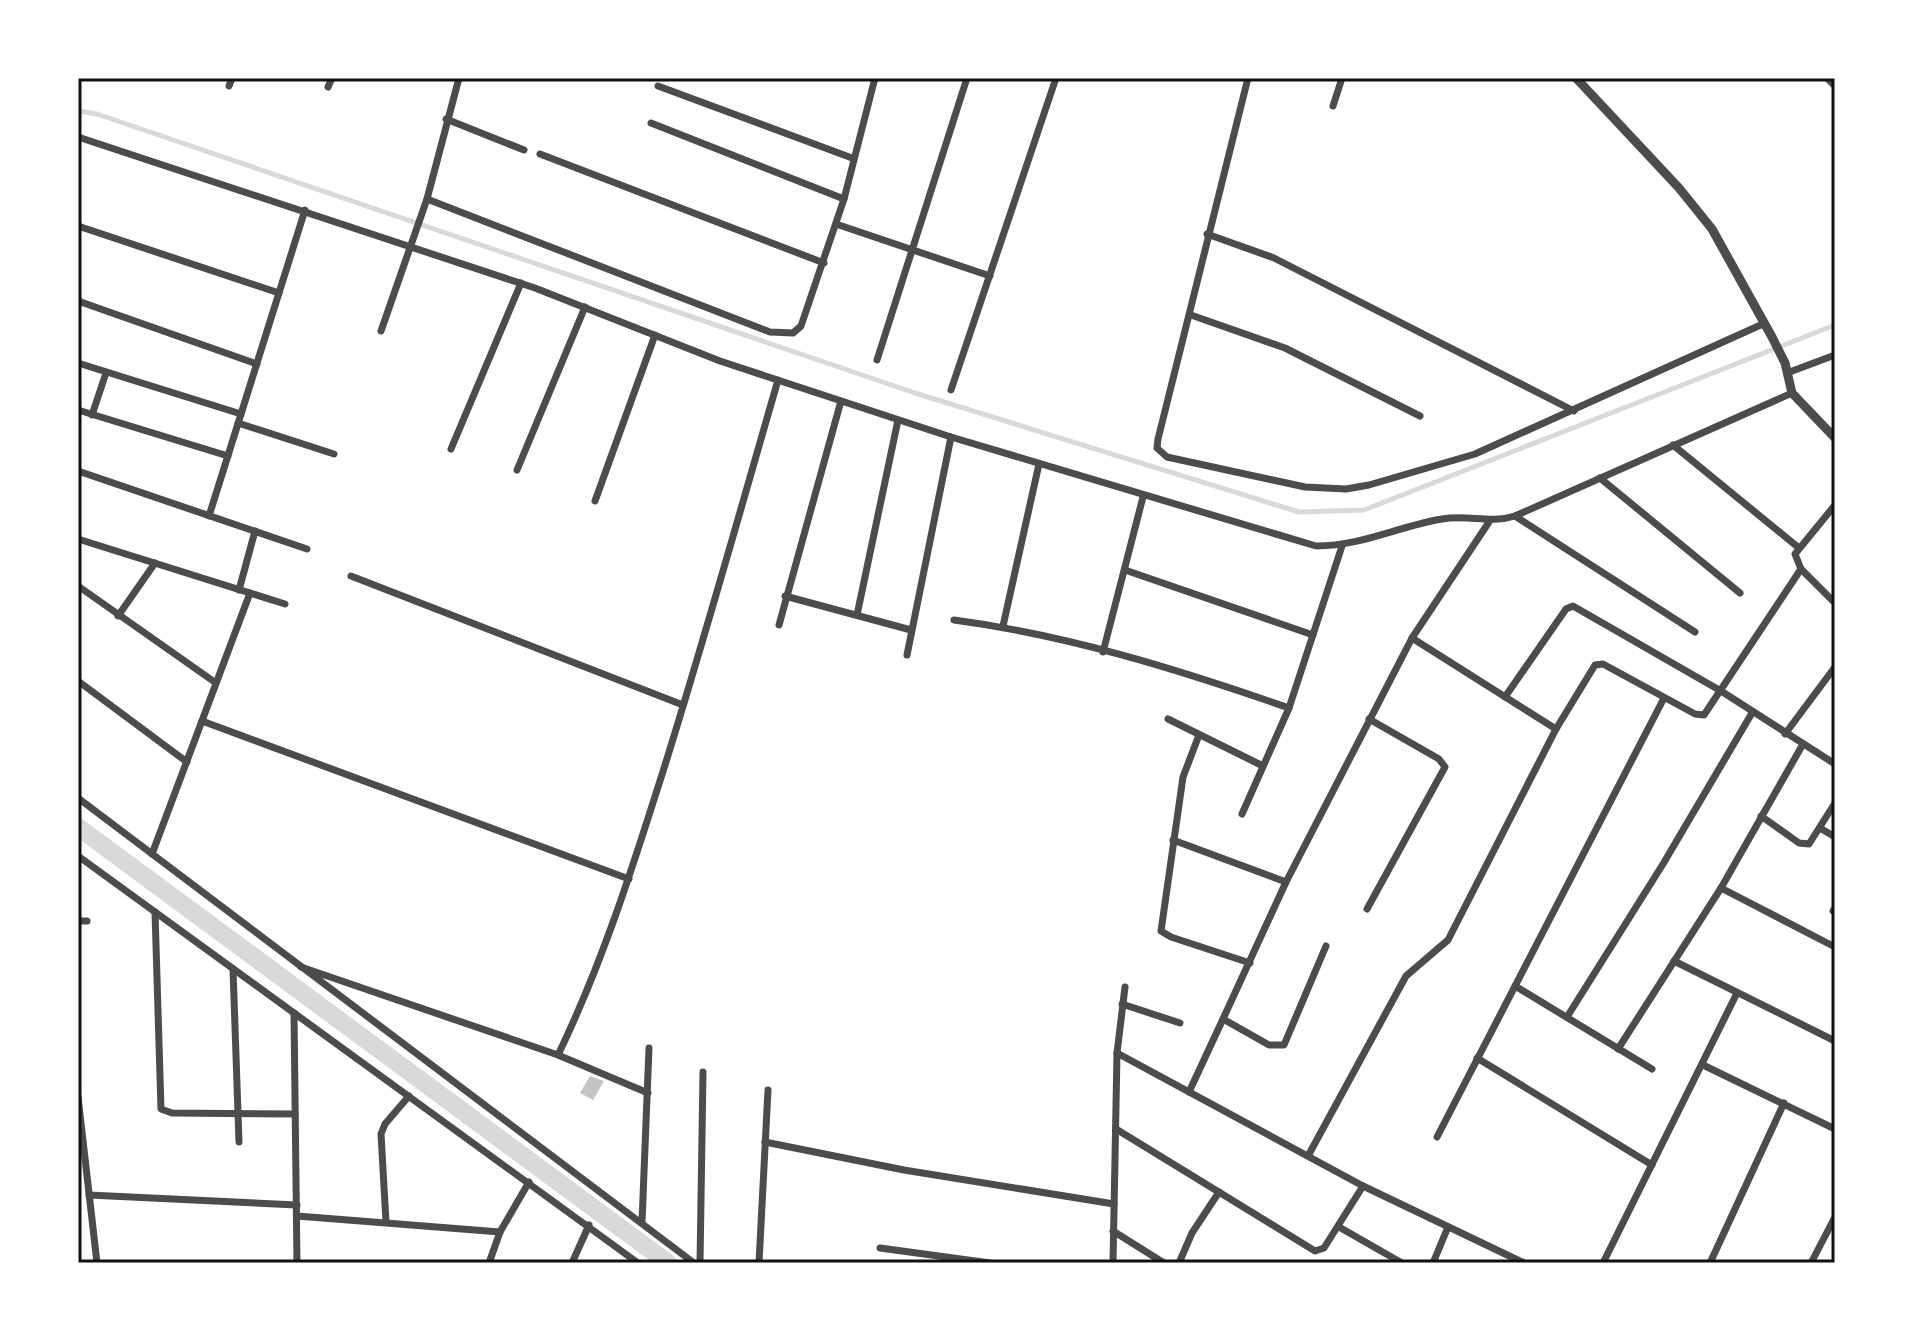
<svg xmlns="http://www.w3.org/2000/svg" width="1913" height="1341" font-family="'Source Serif 4',serif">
<rect width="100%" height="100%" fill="#fff"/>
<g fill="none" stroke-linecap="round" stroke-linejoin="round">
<!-- stream -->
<polyline stroke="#d9d9d9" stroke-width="5" points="78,111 97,114 915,393 1299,512 1364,510 1835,325"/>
<!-- canal -->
<polyline stroke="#d9d9d9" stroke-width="18" points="78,827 668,1263"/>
</g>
<!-- building -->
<polygon fill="#c4c4c4" points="590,1076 604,1081 593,1100 580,1093"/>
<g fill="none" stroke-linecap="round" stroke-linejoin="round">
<!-- minor -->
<g stroke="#4c4c4c" stroke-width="7">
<polyline points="1248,78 1158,439 1157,448 1167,457 1305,487 1346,489 1369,485 1475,454 1765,323"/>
<polyline points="1827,78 1835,86"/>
<polyline points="229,86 232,78"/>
<polyline points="658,86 852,158"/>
<polyline points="328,87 332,78"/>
<polyline points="1333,106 1342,78"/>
<polyline points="446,119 524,150"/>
<polyline points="651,123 844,199"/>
<path d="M78,137L535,288L720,361L951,437L1316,546C1362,546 1399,526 1442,519C1468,514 1490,524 1515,516L1792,393"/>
<polyline points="540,154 824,263"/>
<polyline points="427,199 770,332 793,333 801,326 844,199 875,78"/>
<polyline points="836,224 990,276"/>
<polyline points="78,226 279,293"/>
<polyline points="1207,234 1274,258 1574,411"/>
<polyline points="78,301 257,364"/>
<polyline points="1191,315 1285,348 1420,416"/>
<polyline points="381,331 427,199 459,78"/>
<polyline points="877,360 967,78"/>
<polyline points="78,363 241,414"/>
<polyline points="1787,373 1835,355"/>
<polyline points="951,390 1056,78"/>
<polyline points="78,410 228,456"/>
<polyline points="92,415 106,373"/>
<polyline points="238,423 334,454"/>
<polyline points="1673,445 1799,548"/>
<polyline points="451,449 521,283"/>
<polyline points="517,470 585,307"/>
<polyline points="78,471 307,549"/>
<polyline points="1600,478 1740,593"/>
<polyline points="595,501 655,335"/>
<polyline points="209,516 305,210"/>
<polyline points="1515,516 1695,632"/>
<polyline points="78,539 285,604"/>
<polyline points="1801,569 1835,603"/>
<polyline points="1125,570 1313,635"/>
<polyline points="351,576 683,705"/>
<polyline points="78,586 216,683"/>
<polyline points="239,590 255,531"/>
<polyline points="785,596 911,630"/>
<polyline points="857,615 898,420"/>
<polyline points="118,616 155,563"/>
<path d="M954,620C1068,635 1180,670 1289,708"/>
<polyline points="779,625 841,401"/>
<polyline points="1003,626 1039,464"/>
<polyline points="1412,638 1556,729"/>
<polyline points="1103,652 1143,497"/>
<polyline points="907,655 951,437"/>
<polyline points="78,681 187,762"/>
<polyline points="1505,697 1566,609 1573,606 1721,691 1835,764"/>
<polyline points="1168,719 1263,766"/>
<polyline points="202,721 629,879"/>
<polyline points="1785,734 1835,667"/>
<polyline points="1199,735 1183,777 1161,931 1171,937 1250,963"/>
<polyline points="78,798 694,1263"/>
<polyline points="1242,814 1289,708 1342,546"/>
<polyline points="1761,816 1799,843 1809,844 1835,803"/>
<polyline points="1820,828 1835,837"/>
<polyline points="1173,840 1286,882"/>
<polyline points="152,854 250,593"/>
<polyline points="78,856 638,1263"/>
<polyline points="1721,888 1835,947"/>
<polyline points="1367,909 1445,767 1439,759 1369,719"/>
<polyline points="1833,911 1835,908"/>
<polyline points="155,912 161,1109 172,1113 295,1114"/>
<polyline points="78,921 87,921"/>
<polyline points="1326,946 1284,1045 1269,1045 1223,1019 1286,882 1412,638 1489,522"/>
<polyline points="1674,961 1835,1041"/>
<polyline points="301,967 558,1055 648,1093"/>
<polyline points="233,969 239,1142"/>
<polyline points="1515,986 1652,1069"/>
<polyline points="1122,1004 1180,1023"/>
<polyline points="294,1013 297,1263"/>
<polyline points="1567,1017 1663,864 1752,713"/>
<polyline points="1618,1049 1721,888 1803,744"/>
<polyline points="1117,1053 1363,1186 1524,1263"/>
<path d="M558,1055C603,962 634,863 665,765C705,637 741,508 778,380"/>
<polyline points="1477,1058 1652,1165"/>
<polyline points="1703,1065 1835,1129"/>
<polyline points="1189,1092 1223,1019"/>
<polyline points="78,1097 97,1263"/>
<polyline points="1116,1129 1315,1251 1324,1248 1363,1186"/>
<polyline points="1437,1137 1664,698"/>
<polyline points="765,1142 904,1170 1114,1204"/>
<polyline points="1308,1156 1406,976 1448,940 1556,729 1595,665 1603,664 1695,714 1704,715 1801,569 1795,554 1835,505"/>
<polyline points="89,1195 297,1205"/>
<polyline points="297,1216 500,1232"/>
<polyline points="386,1222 381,1134 385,1124 409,1096"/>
<polyline points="642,1222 649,1048"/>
<polyline points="1339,1227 1402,1263"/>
<polyline points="1113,1231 1164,1263"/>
<polyline points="880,1248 990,1263"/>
<polyline points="489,1263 500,1232 529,1182"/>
<polyline points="572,1263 589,1225"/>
<polyline points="700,1263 703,1072"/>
<polyline points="759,1263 768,1090"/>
<polyline points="1113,1263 1117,1053 1125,987"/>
<polyline points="1179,1263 1192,1233 1219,1192"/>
<polyline points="1433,1263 1448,1227"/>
<polyline points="1603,1263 1737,993"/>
<polyline points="1710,1263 1784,1103"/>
<polyline points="1811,1263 1835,1217"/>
</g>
<!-- tertiary -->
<polyline stroke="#4c4c4c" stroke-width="9" points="1576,78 1679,188 1712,229 1772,337 1785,363 1792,393 1835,438"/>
</g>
<!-- border -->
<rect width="1913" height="1341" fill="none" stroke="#ffffff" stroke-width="160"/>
<rect x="80" y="80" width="1753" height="1181" fill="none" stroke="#111" stroke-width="3"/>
</svg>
